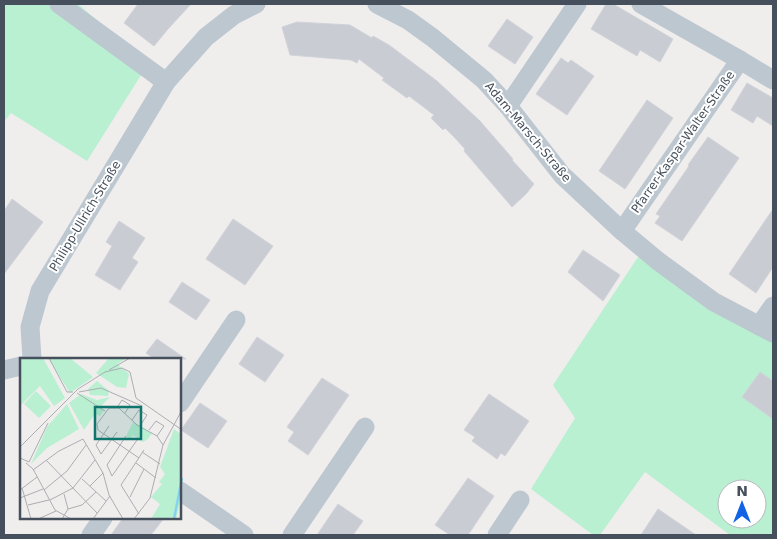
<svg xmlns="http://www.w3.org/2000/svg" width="777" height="539" font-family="'DejaVu Sans',sans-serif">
<rect width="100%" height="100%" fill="#f0eded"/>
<!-- green -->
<g fill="#b9f0d2" fill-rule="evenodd">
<polygon points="4,4 78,4 148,64 87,161 11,113 4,122"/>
<path d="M638,257L773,340V535H730L645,472L600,535H593L531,489L575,418L553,385ZM727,489H757V519H727Z"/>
</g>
<!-- building -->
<g fill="#caccd3" stroke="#d1d3da">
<polygon points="138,4 191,4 168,29 154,46 124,23"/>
<polygon points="606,4 613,4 673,39 660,62 640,50 637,56 591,29"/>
<polygon points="507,19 533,37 515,64 488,46"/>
<polygon points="297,22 350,25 372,38 373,36 389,45 437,81 480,121 513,159 512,160 534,184 526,194 512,207 464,151 465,149 454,137 445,128 443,130 431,118 434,115 409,96 407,98 382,80 384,78 359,59 357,63 351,60 290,55 282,27"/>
<polygon points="561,58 568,63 571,60 594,76 567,115 536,94"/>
<polygon points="747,83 773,98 773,126 757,116 753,123 731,110"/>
<polygon points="647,100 673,118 625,189 599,171"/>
<polygon points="708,137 739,158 682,241 655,223 660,216 656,214 689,166 688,165"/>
<polygon points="12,199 43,222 4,274 4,211"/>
<polygon points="773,209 773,267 756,293 729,274"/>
<polygon points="233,219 273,246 245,285 206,259"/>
<polygon points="119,221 145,238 132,258 138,262 120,290 95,275 112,246 106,242"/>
<polygon points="583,250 620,275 603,301 568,272"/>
<polygon points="182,282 210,300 196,320 169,302"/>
<polygon points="257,337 284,355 265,382 239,364"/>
<polygon points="157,339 186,359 155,359 146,353"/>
<polygon points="760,372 773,381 773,419 742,397"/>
<polygon points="322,378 349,395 308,455 288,441 294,432 287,427"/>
<polygon points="489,394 529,421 505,456 501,453 497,459 472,441 475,437 464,430"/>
<polygon points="200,403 227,421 208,448 181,430"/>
<polygon points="468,478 494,496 468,535 450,535 435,525"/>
<polygon points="338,504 363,521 353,535 317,535"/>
<polygon points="658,509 696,535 641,535"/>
<polygon points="123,518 164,518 151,535 111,535"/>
</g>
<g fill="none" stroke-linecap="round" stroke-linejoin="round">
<!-- minor -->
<g stroke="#bdc7d0" stroke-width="19">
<polyline points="59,4 166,82"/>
<polyline points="377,4 408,20 433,38 484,80 508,106 562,175 622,231 658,261 714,302 773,333"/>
<polyline points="641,4 740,60"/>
<polyline points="508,106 577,4"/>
<polyline points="622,231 740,60 773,80"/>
<polyline points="759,326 773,306"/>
<polyline points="32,359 30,327 40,291 166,82 206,37 234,15 256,4"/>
<polyline points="4,370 21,366"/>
<polyline points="180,403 236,320"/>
<polyline points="180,491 244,535"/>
<polyline points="91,535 103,518"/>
<polyline points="292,535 365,427"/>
<polyline points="497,535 520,500"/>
</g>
</g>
<g text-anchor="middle" stroke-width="4" stroke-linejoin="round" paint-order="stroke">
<!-- street labels -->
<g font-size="12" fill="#45505c" stroke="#fff">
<text transform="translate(528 132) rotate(50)" y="4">Adam-Marsch-Straße</text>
<text transform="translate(683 142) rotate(-55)" y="4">Pfarrer-Kaspar-Walter-Straße</text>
<text transform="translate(85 216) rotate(-59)" y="4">Philipp-Ullrich-Straße</text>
</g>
</g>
<!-- overview -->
<g transform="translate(20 358)">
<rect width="161" height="161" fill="#f0eded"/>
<path d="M0,0H23L45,40L34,48L20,28L0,48ZM28,0H50L73,19L50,35ZM89,0H107L97,6L109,16L106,30L97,29L76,15ZM77,23L89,33L88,38L70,37L68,31ZM16,33L31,48L19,60L4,46ZM61,36L77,42L90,39L80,49L84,52L80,58L75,56L64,72L49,45ZM47,46L59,71L27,90L11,106L27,69ZM113,64L132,75L128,81L123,84L113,77L110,81L106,78ZM154,71L162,77L161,138L157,159L131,161L140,146L131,139L142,126L139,124L145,116L140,109Z" fill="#b9f0d2"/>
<path fill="none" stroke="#85d3ef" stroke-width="2.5" d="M154,161L162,120"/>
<path fill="none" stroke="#acaeb3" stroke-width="1" d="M29,0L47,34H53M89,12L110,0M59,34L81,30L122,48M57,35L85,53M98,48L102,42L110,47L105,55M112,62L119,52L127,57L120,68M89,68L76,87L81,96L97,74M129,72L136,63L144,68L137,78M106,78L87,107L92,118L117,82M143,87L162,52M0,89L58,31L85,14L102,10L110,14L116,40L162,72M122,94L140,106M0,100L9,104L28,65M26,102L77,155M6,105L13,111L35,152L51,161M116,105L136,120M13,112L39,93L63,81L83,115L89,137L103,161M62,121L86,143M70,128L83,115M2,130L11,161M0,132L17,119M24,132L47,113L66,87M110,139L124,111M0,140L23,131M30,142L53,130L75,102M8,147L29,142M48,151L62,147L76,134M119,156L101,127L124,92M18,161L36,153M42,161L48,151L44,136M73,161L90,138M114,161L130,140L143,87L137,78L117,67L99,50H89L77,66L78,72L119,100"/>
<path fill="#0f766e" fill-opacity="0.15" stroke="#0f766e" stroke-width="2.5" d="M75,49H121V81H75Z"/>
<rect width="161" height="161" fill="none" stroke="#45505c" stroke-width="2.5"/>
</g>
<!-- border -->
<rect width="777" height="539" fill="none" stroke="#45505c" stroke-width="10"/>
<!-- north arrow -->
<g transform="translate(742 504)"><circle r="24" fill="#ffffff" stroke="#b5b9be"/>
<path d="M0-4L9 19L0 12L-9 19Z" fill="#1263e6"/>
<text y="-8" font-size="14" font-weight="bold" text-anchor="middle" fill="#45505c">N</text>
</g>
</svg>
